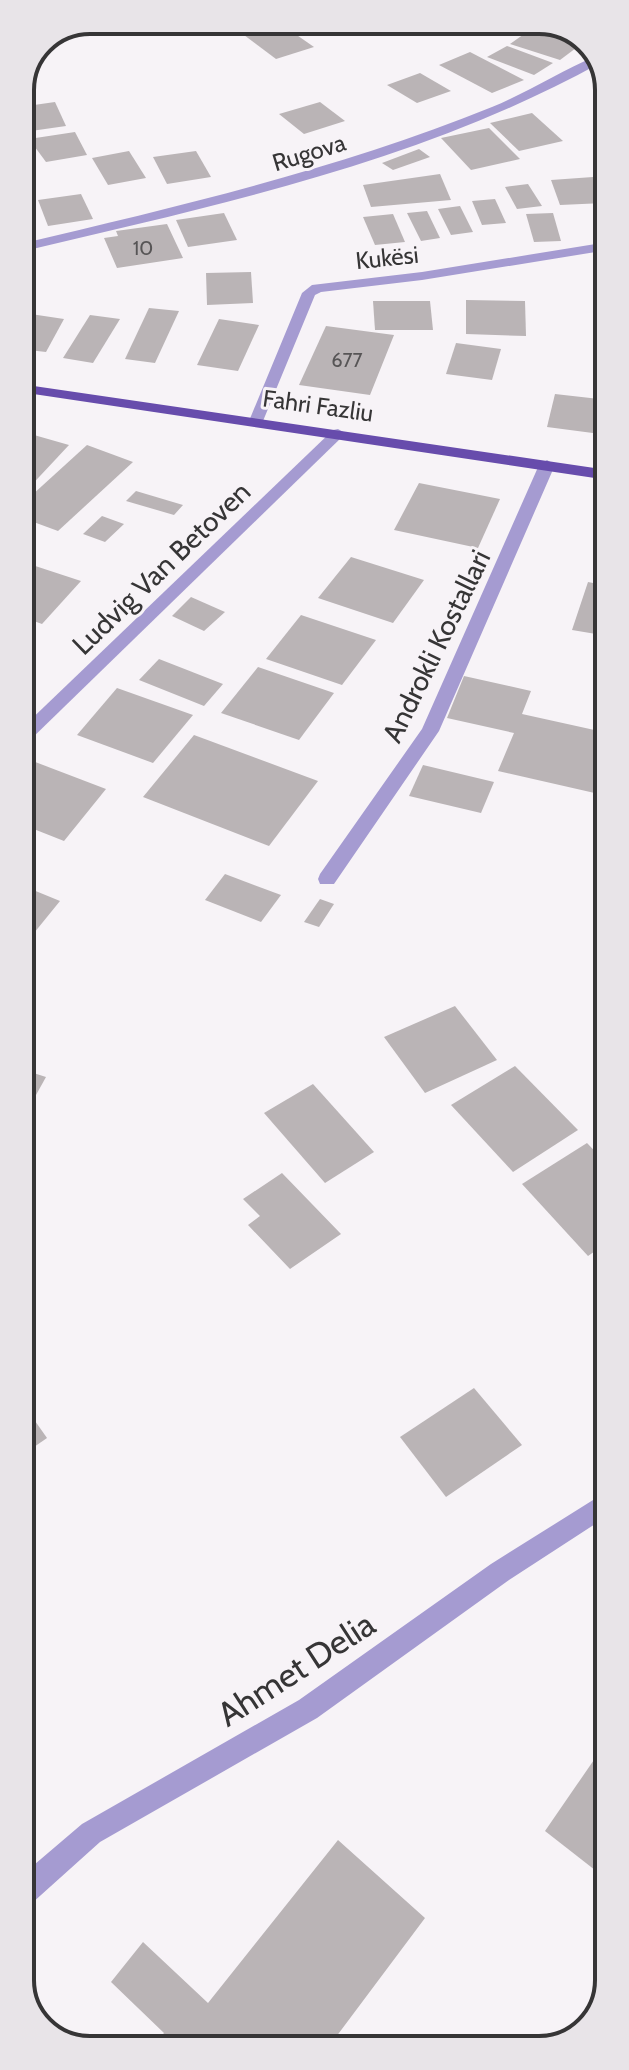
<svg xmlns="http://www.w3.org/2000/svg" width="629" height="2070" font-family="Cabin,sans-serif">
<rect width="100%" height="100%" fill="#f7f3f7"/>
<!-- building -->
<g fill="#bab4b6">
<polygon points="281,24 314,47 276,59 244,35"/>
<polygon points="534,27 584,42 560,60 510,44"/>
<polygon points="507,46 553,63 534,75 487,57"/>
<polygon points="470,52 524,80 492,93 439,65"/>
<polygon points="420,73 451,91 417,103 387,85"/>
<polygon points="55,102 66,126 24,132 20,123 20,107"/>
<polygon points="320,102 345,121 304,134 279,114"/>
<polygon points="532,113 563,141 519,151 490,123"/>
<polygon points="489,128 520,159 471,170 441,138"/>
<polygon points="75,132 87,155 46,162 29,139"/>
<polygon points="419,149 430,157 393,170 382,163"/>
<polygon points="129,151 146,178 108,185 92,158"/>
<polygon points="196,151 211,177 167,184 153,157"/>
<polygon points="440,174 451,200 371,207 363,185"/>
<polygon points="593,177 604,203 560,205 551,180"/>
<polygon points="528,184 542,206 517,209 505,187"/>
<polygon points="81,194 93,219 48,226 38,200"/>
<polygon points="495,199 506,223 482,225 472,201"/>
<polygon points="460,206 473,232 451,235 438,209"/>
<polygon points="427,211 440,238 421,241 407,213"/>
<polygon points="224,213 237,240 188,247 176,220"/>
<polygon points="553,213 561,241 534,242 526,214"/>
<polygon points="393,214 405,242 375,245 363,217"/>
<polygon points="167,224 183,258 117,268 104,238 118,236 116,231"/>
<polygon points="251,272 253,303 207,305 206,273"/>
<polygon points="466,300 525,301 526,336 466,334"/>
<polygon points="373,301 430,301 433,330 375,330"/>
<polygon points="149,308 179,311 155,363 125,359"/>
<polygon points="24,313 64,319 46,352 20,349 20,320"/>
<polygon points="90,315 120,319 93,363 63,358"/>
<polygon points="219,319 259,325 238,371 197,365"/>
<polygon points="326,326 394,335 370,395 299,385"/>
<polygon points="456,343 501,349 492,380 446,374"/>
<polygon points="555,394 608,400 608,435 547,427"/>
<polygon points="20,431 69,445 26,491 20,490"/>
<polygon points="87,445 133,462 58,531 20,517 20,506"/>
<polygon points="419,483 500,499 478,548 394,530"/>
<polygon points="136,491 183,505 174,515 126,501"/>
<polygon points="102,516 124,524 105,542 83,534"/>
<polygon points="351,557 424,580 393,623 318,598"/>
<polygon points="20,561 81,581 42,624 20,616"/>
<polygon points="588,582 608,586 608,636 572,630"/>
<polygon points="191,597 225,612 204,631 172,616"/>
<polygon points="301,615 376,640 342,685 266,659"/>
<polygon points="159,659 223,684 204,706 139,680"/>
<polygon points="258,667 334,693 299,740 221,713"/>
<polygon points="464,676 531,691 522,714 608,733 608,766 599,794 498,771 514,733 447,718"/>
<polygon points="117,688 193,715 153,763 77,735"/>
<polygon points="194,735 318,781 269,846 143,797"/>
<polygon points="30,760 106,789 64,841 21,824 21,771"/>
<polygon points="423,765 494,782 481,813 409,796"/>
<polygon points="225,874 281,895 261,922 205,900"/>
<polygon points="21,885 60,901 21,949"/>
<polygon points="320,899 334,904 319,927 304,922"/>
<polygon points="455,1006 497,1060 425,1093 384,1037"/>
<polygon points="515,1066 578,1130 513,1172 451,1105"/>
<polygon points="21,1069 46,1077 21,1122"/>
<polygon points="313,1084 374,1152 325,1183 264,1113"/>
<polygon points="587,1143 608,1165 608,1242 588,1256 522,1184"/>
<polygon points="282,1173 341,1234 290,1269 248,1225 260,1216 243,1199"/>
<polygon points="474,1388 522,1445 446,1497 400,1437"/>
<polygon points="21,1401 47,1438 21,1456"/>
<polygon points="609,1738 609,1881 545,1831"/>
<polygon points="338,1840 425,1918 327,2049 151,2049 164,2033 111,1982 143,1942 208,2003"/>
</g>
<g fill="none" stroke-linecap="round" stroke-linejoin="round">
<!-- street -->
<g fill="#a59bd1" fill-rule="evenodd">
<path d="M596,56L600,63C421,162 218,205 20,252V244C180,206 339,169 492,107C528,92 561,71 596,56Z"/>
<polygon points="608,242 608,250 422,280 321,292 315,295 263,421 256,425 249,421 302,293 312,285 422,272"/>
<polygon points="338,429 345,433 343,436 27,743 21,745 21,729 333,430"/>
<polygon points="547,460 555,465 439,731 334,884 320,884 318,879 320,874 422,729 539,465"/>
<polygon points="608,851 608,877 604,878 595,871 601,853"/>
<polygon points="609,1490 609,1515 509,1580 317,1718 100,1842 31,1904 21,1907 21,1876 82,1824 299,1700 491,1564"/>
</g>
<!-- primary -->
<polygon fill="#674cac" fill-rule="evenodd" points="20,384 608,470 608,480 20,392"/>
</g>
<g text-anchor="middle" stroke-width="6" stroke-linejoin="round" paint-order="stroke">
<!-- far-number labels -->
<g font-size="20" fill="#575556">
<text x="143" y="255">10</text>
<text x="347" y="367">677</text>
</g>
<!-- far-street labels -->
<g font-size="24" fill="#363536" stroke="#f7f3f7">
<text transform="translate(309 153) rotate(-17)" y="8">Rugova</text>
<text transform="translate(387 258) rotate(-6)" y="8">Kukësi</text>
<text transform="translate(318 406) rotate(8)" y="8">Fahri Fazliu</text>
</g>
<!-- street labels -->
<g font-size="28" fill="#363536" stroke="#f7f3f7">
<text transform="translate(161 568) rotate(-44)" y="10">Ludvig Van Betoven</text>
<text transform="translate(436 646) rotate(-64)" y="10">Androkli Kostallari</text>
</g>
<!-- near-street labels -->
<g font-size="34" fill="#363536" stroke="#f7f3f7">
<text transform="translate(296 1669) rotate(-33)" y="12">Ahmet Delia</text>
</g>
</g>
<!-- crop -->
<path d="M0 0H629V2070H0ZM90 34H539A56 56 0 0 1 595 90V1980A56 56 0 0 1 539 2036H90A56 56 0 0 1 34 1980V90A56 56 0 0 1 90 34Z" fill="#e8e4e8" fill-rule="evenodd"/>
<path fill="none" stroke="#363536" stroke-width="4" d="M90 34H539A56 56 0 0 1 595 90V1980A56 56 0 0 1 539 2036H90A56 56 0 0 1 34 1980V90A56 56 0 0 1 90 34Z"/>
</svg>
